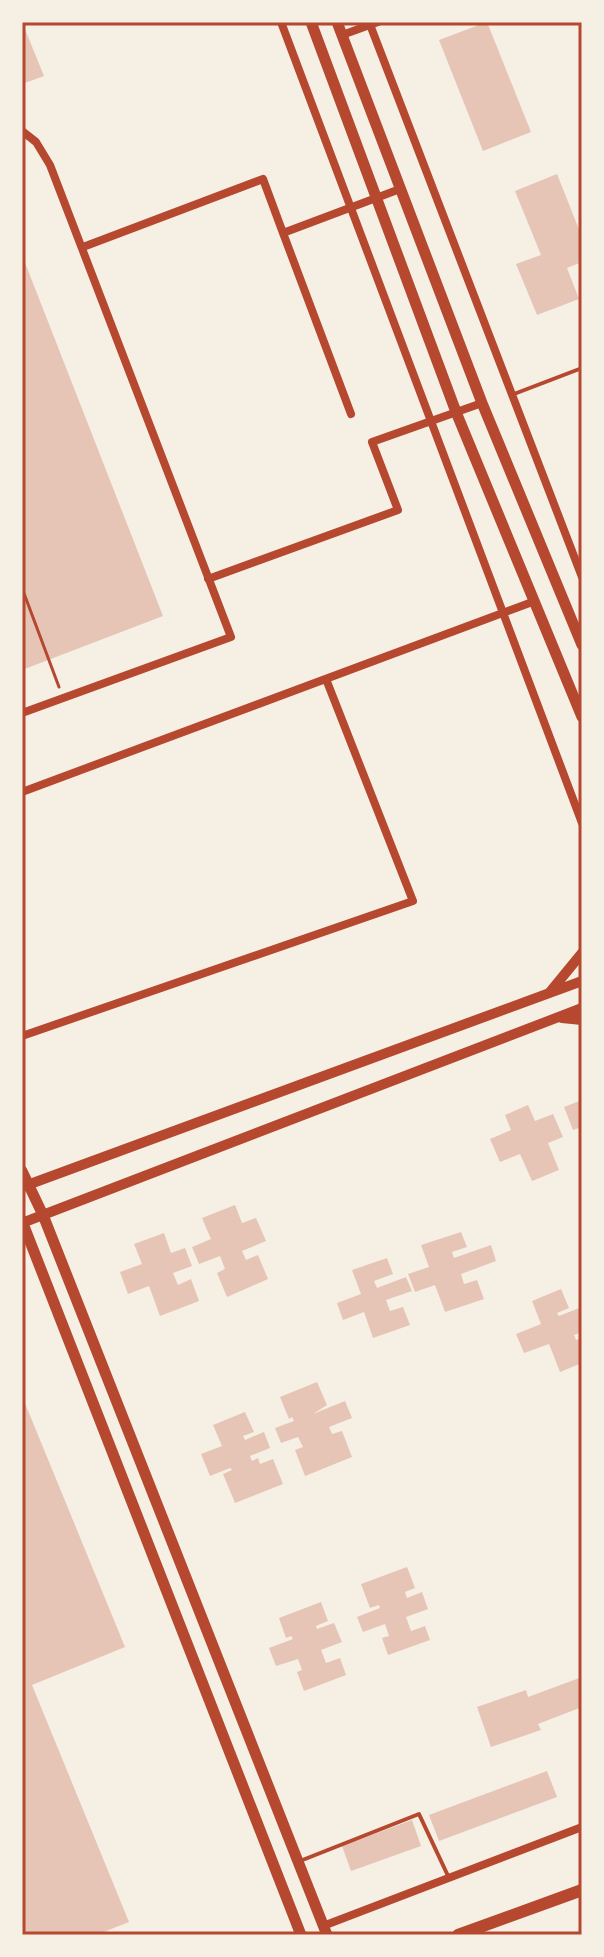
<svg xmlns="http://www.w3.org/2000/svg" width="604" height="1957" viewBox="0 0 604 1957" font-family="Figtree,sans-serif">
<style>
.building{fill:#e6c5b7}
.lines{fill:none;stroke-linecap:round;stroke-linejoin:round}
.path{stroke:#b5482f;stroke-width:3}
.service{stroke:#b5482f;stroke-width:4}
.minor{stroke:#b5482f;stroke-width:8}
.tertiary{stroke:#b5482f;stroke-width:10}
.secondary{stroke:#b5482f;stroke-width:11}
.trunk{stroke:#b5482f;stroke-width:12}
.neatline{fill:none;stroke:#b5482f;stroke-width:3}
</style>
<rect width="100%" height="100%" fill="#f6efe4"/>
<!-- building -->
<path class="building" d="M 22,22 L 44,76 L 22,84 Z
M 487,22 L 531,132 L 483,151 L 439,40 Z
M 557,174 L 582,237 L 582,262 L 567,268 L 579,299 L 537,315 L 516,264 L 541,255 L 515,191 Z
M 22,255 L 163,616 L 22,670 Z
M 582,1100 L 582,1127 L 573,1130 L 564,1107 Z
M 528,1105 L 535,1121 L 553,1114 L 563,1137 L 548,1143 L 559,1170 L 532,1181 L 520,1154 L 500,1162 L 490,1139 L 511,1130 L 505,1115 Z
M 235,1205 L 242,1223 L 256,1218 L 266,1241 L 242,1251 L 246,1260 L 258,1255 L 268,1279 L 227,1297 L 217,1273 L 225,1269 L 220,1256 L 199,1264 L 192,1247 L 211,1239 L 202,1218 Z
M 461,1232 L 467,1247 L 452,1252 L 454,1258 L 491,1245 L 496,1261 L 461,1274 L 464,1284 L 477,1280 L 484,1299 L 445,1312 L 435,1285 L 415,1292 L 408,1274 L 429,1267 L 421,1245 Z
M 164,1233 L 171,1253 L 185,1248 L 192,1266 L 173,1273 L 178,1285 L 191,1279 L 199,1301 L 160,1316 L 149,1286 L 128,1294 L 120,1272 L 142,1264 L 134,1244 Z
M 387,1258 L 393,1274 L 374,1281 L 377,1288 L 406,1277 L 412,1291 L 386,1300 L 390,1311 L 403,1307 L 410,1325 L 373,1338 L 364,1312 L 343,1320 L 337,1303 L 361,1294 L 352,1270 Z
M 561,1289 L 569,1308 L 557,1313 L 559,1316 L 582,1307 L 582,1332 L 574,1335 L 576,1340 L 582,1338 L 582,1363 L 560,1372 L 549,1344 L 524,1353 L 516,1334 L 541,1324 L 532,1301 Z
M 317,1382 L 327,1405 L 313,1414 L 345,1401 L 352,1418 L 329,1427 L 332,1434 L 342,1431 L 352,1457 L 305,1476 L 295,1450 L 303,1447 L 298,1437 L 281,1443 L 275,1428 L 294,1421 L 292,1417 L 289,1419 L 280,1397 Z
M 22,1396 L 125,1647 L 32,1685 L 129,1922 L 96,1935 L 22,1935 Z
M 245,1412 L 254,1432 L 243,1436 L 245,1440 L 264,1432 L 270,1448 L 250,1456 L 252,1461 L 258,1458 L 260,1464 L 273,1459 L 283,1484 L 235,1503 L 223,1474 L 232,1470 L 230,1468 L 210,1476 L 201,1454 L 222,1446 L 213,1425 Z
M 407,1567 L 415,1588 L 405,1592 L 407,1598 L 422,1592 L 428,1609 L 406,1617 L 411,1631 L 425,1626 L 430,1640 L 388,1655 L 382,1638 L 389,1636 L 385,1624 L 363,1632 L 357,1617 L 380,1608 L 379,1605 L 370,1608 L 361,1584 Z
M 321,1602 L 328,1621 L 316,1626 L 317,1629 L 334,1623 L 342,1642 L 321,1650 L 326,1663 L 340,1658 L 346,1675 L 304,1691 L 297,1672 L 302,1670 L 298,1659 L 276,1666 L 269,1648 L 293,1639 L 291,1636 L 286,1638 L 279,1618 Z
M 582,1677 L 582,1707 L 538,1724 L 541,1730 L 491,1747 L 477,1707 L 526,1690 L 528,1697 Z
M 547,1771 L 557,1797 L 439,1841 L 429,1815 Z
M 412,1820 L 421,1846 L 351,1871 L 342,1846 Z"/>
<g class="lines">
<!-- path -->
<path class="path" d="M 22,588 L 59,687"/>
<!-- service -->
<path class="service" d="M 514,394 L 582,368
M 300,1861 L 419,1814 L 449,1878"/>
<!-- minor -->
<path class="minor" d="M 281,22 L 582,823
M 369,22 L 582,577
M 342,35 L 378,22
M 22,131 L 36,142 L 50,165 L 231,637 L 22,713
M 283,233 L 351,414
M 83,247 L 263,179 L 283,233 L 400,189
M 208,579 L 398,510 L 372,442 L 482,403
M 22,792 L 535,601
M 22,1036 L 413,901 L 326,679
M 323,1926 L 582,1827"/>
<!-- tertiary -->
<path class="tertiary" d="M 550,992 L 582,953
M 562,1018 L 582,1020
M 22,1187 L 582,981
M 22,1223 L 582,1008"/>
<!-- secondary -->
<path class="secondary" d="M 311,22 L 456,412 L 582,717
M 337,22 L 482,403 L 582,645
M 22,1171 L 43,1215 L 327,1935
M 22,1221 L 301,1935"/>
<!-- trunk -->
<path class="trunk" d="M 458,1935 L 582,1890"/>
</g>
<!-- border -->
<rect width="604" height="1957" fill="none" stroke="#f6efe4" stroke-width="48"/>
<rect x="24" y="24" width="556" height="1909" class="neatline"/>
</svg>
